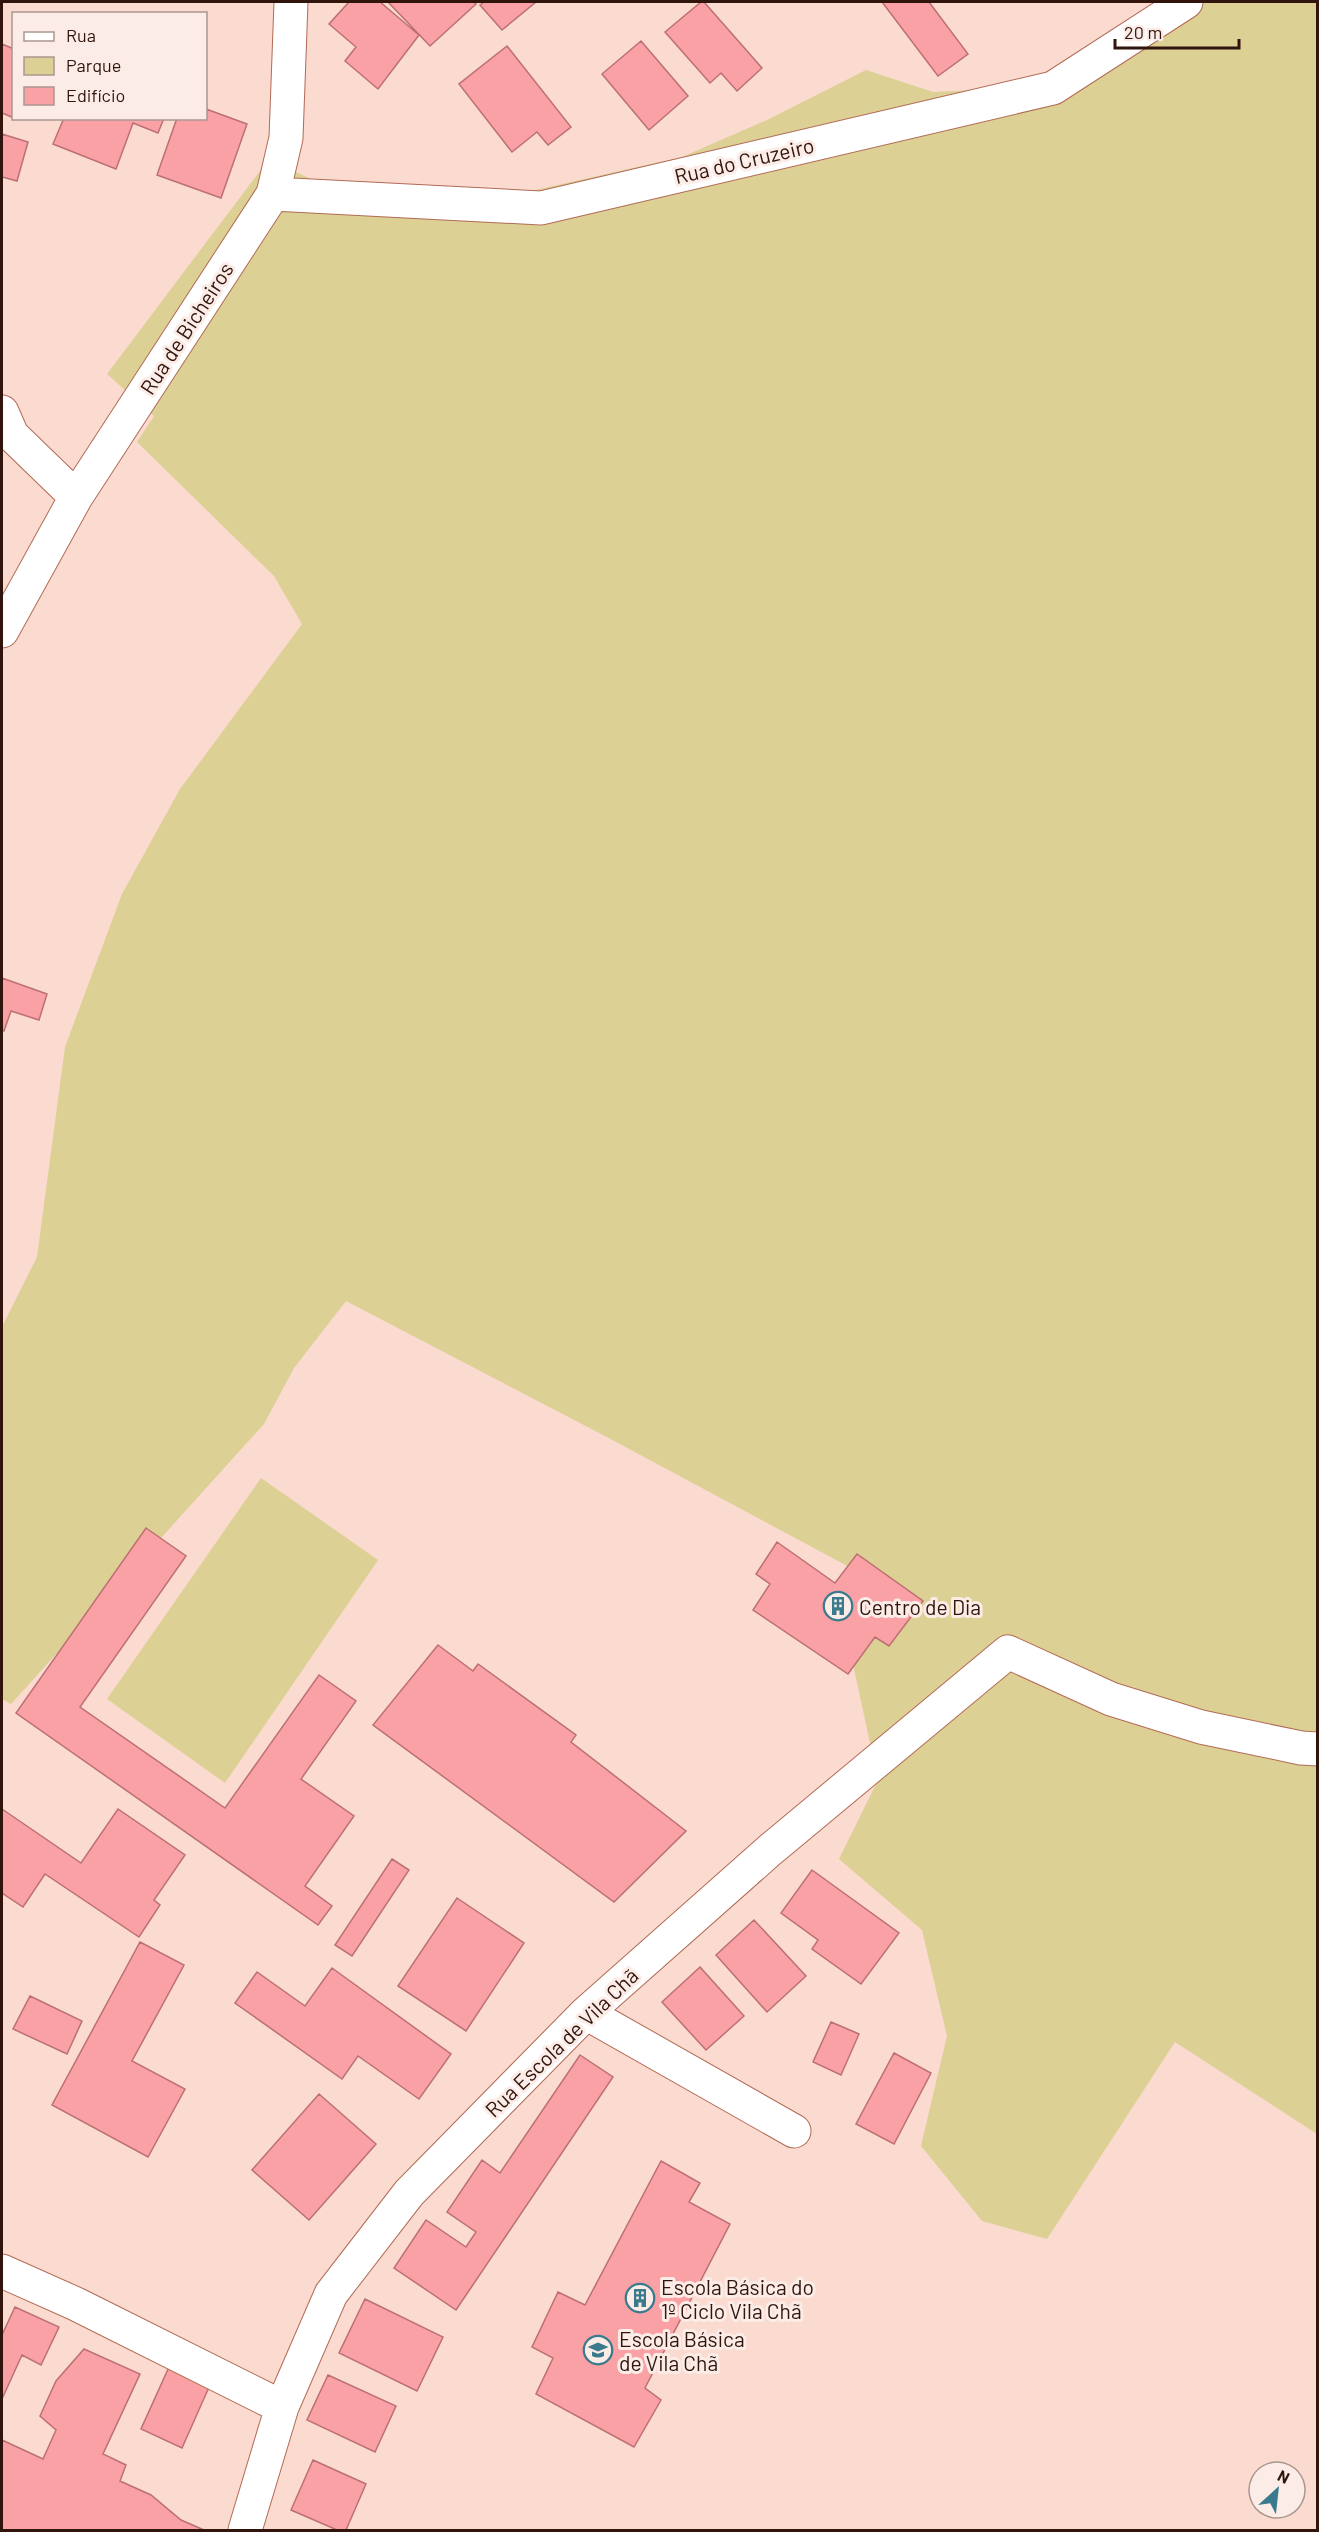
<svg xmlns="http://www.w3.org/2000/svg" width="1319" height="2532" viewBox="0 0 1319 2532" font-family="Barlow,sans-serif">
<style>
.green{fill:#dcd094}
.building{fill:#f9a1a4;stroke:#bc7073;stroke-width:1.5}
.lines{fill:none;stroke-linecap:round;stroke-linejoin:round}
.minor-casing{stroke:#b26b56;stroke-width:35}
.minor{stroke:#fff;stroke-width:33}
.labels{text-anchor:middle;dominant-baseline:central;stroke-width:6;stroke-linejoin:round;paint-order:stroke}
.street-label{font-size:21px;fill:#31150d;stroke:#fcece7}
.poi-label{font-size:21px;fill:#31150d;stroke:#fcece7;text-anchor:start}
</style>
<rect width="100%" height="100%" fill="#fbdad0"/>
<!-- green -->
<path class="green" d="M 1166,2 L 1317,2 L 1317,2134 L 1175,2042 L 1047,2239 L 982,2221 L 921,2146 L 947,2036 L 922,1930 L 839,1859 L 878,1780 L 853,1664 L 894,1591 L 603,1435 L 346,1301 L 294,1368 L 264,1424 L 11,1704 L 2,1699 L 2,1327 L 37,1257 L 65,1047 L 122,894 L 180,789 L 302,624 L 274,576 L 137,442 L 154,416 L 107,374 L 269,159 L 315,181 L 513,195 L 682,157 L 767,120 L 866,70 L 933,92 L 998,89 L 1080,64 Z
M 261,1478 L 378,1560 L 225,1783 L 107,1699 Z"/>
<!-- building -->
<path class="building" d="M 349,2 L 380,2 L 419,35 L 378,89 L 345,61 L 356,47 L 329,24 Z
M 388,2 L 474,2 L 476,4 L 430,46 Z
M 484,2 L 536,2 L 502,30 L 480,5 Z
M 701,2 L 704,2 L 762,68 L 737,91 L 721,73 L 710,83 L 665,32 Z
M 882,2 L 929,2 L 968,54 L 938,76 Z
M 641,41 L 688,96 L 649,130 L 602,74 Z
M 2,44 L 14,49 L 14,118 L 2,113 Z
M 507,46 L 571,127 L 548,145 L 537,132 L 512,152 L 459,84 Z
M 206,109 L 247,124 L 221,198 L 157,175 L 177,118 L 206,118 Z
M 64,118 L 164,118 L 158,133 L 133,123 L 116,169 L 53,144 Z
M 2,134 L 28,142 L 17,181 L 2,177 Z
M 2,978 L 47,994 L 39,1020 L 11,1011 L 4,1031 L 2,1030 Z
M 146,1528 L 186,1556 L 80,1707 L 225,1808 L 319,1675 L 356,1701 L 301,1779 L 354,1816 L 305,1886 L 332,1906 L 318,1925 L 16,1713 Z
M 777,1542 L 835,1583 L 857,1554 L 923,1601 L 889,1646 L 875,1637 L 848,1674 L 753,1610 L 770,1584 L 756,1574 Z
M 438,1645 L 473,1671 L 478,1664 L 576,1735 L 571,1742 L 686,1831 L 614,1902 L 373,1725 Z
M 2,1809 L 81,1863 L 118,1809 L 185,1855 L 154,1900 L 160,1905 L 139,1937 L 45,1874 L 23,1907 L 2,1893 Z
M 392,1859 L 409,1870 L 352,1956 L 335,1945 Z
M 812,1870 L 899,1933 L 861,1984 L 812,1949 L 818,1940 L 781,1913 Z
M 457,1898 L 524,1943 L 466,2031 L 398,1986 Z
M 754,1920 L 806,1976 L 767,2012 L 716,1955 Z
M 140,1942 L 184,1965 L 132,2061 L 185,2089 L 148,2157 L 52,2105 Z
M 700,1967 L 744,2016 L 706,2050 L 662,2002 Z
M 332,1968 L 451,2054 L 419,2099 L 358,2056 L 342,2079 L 235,2003 L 257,1972 L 305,2006 Z
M 30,1996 L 82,2021 L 67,2054 L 13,2029 Z
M 831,2022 L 859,2034 L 841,2075 L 813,2062 Z
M 894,2053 L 931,2073 L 894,2144 L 856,2124 Z
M 580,2055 L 613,2077 L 456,2310 L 394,2268 L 426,2220 L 466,2247 L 476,2232 L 447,2212 L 482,2160 L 500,2173 Z
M 319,2094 L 376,2144 L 309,2220 L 252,2170 Z
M 661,2161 L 700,2183 L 689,2202 L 730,2224 L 645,2388 L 661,2400 L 634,2447 L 536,2394 L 553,2358 L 532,2347 L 558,2292 L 585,2305 Z
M 365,2299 L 443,2337 L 417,2391 L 339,2353 Z
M 15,2307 L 59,2327 L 41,2365 L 22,2355 L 2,2399 L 2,2335 Z
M 84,2349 L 140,2374 L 103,2454 L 126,2465 L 120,2481 L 151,2495 L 181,2520 L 204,2530 L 2,2530 L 2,2440 L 43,2459 L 56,2430 L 40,2416 L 56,2381 Z
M 169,2367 L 210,2385 L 182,2448 L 141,2429 Z
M 328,2375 L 396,2406 L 375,2452 L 307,2420 Z
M 313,2460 L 366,2484 L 346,2530 L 337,2530 L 291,2510 Z"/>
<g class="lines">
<!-- minor casing -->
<g class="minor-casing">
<path id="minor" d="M 273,194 L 541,208 L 1053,88 L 1186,2
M 2,412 L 12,435 L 76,497
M 2,631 L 76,497 L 273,194 L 286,138 L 291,2
M 586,2013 L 794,2131
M 2,2271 L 76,2304 L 282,2407
M 245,2530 L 282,2407 L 331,2294 L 409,2193 L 586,2013 L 770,1850 L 1008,1652 L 1111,1699 L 1201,1727 L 1301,1748 L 1318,1749"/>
</g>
<!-- minor -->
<use href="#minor" class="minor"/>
</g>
<!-- icons -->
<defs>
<g id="building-ring" transform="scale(1.5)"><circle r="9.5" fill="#fcece7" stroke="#397b8c" stroke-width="1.5"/><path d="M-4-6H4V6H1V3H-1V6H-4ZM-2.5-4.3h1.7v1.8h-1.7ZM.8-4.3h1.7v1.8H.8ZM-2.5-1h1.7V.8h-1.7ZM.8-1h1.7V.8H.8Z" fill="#397b8c"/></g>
<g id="school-ring" transform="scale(1.5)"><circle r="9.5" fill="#fcece7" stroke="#397b8c" stroke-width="1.5"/><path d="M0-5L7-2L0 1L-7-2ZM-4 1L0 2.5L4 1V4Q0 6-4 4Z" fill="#397b8c"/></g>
</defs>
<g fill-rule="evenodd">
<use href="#building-ring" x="838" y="1606"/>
<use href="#building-ring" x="640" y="2298"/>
<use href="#school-ring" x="598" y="2350"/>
</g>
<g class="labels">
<!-- street labels -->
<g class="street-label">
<text transform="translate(744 160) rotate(-13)">Rua do Cruzeiro</text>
<text transform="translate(186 328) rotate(-57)">Rua de Bicheiros</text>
<text transform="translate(561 2042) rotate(-44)">Rua Escola de Vila Chã</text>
</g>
<!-- poi labels -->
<g class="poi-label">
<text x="859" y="1606">Centro de Dia</text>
<text x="661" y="2286">Escola Básica do<tspan x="661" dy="24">1º Ciclo Vila Chã</tspan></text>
<text x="619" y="2338">Escola Básica<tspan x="619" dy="24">de Vila Chã</tspan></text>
</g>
</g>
<!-- border -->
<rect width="1319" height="2532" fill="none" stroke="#31150d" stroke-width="6"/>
<!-- legend -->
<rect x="12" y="12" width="195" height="108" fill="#fcece7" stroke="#ab9690" stroke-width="1.5"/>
<rect x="24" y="32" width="30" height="9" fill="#ffffff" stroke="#ab9690" stroke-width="1.5"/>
<text x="66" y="42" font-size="18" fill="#31150d">Rua</text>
<rect x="24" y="57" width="30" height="18" fill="#dcd094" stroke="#ab9690" stroke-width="1.5"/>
<text x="66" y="72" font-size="18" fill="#31150d">Parque</text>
<rect x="24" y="87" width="30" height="18" fill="#f9a1a4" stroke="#ab9690" stroke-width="1.5"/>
<text x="66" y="102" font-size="18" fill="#31150d">Edifício</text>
<!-- north arrow -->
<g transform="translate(1277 2490) rotate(27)"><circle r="28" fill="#fcece7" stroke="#ab9690" stroke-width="1.5"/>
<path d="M0-4.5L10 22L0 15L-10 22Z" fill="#397b8c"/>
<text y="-9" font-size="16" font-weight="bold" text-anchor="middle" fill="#31150d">N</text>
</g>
<!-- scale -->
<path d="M1115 39v9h124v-9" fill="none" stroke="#31150d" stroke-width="3"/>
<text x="1124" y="39" font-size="18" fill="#31150d" stroke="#fcece7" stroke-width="4.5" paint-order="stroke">20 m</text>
</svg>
